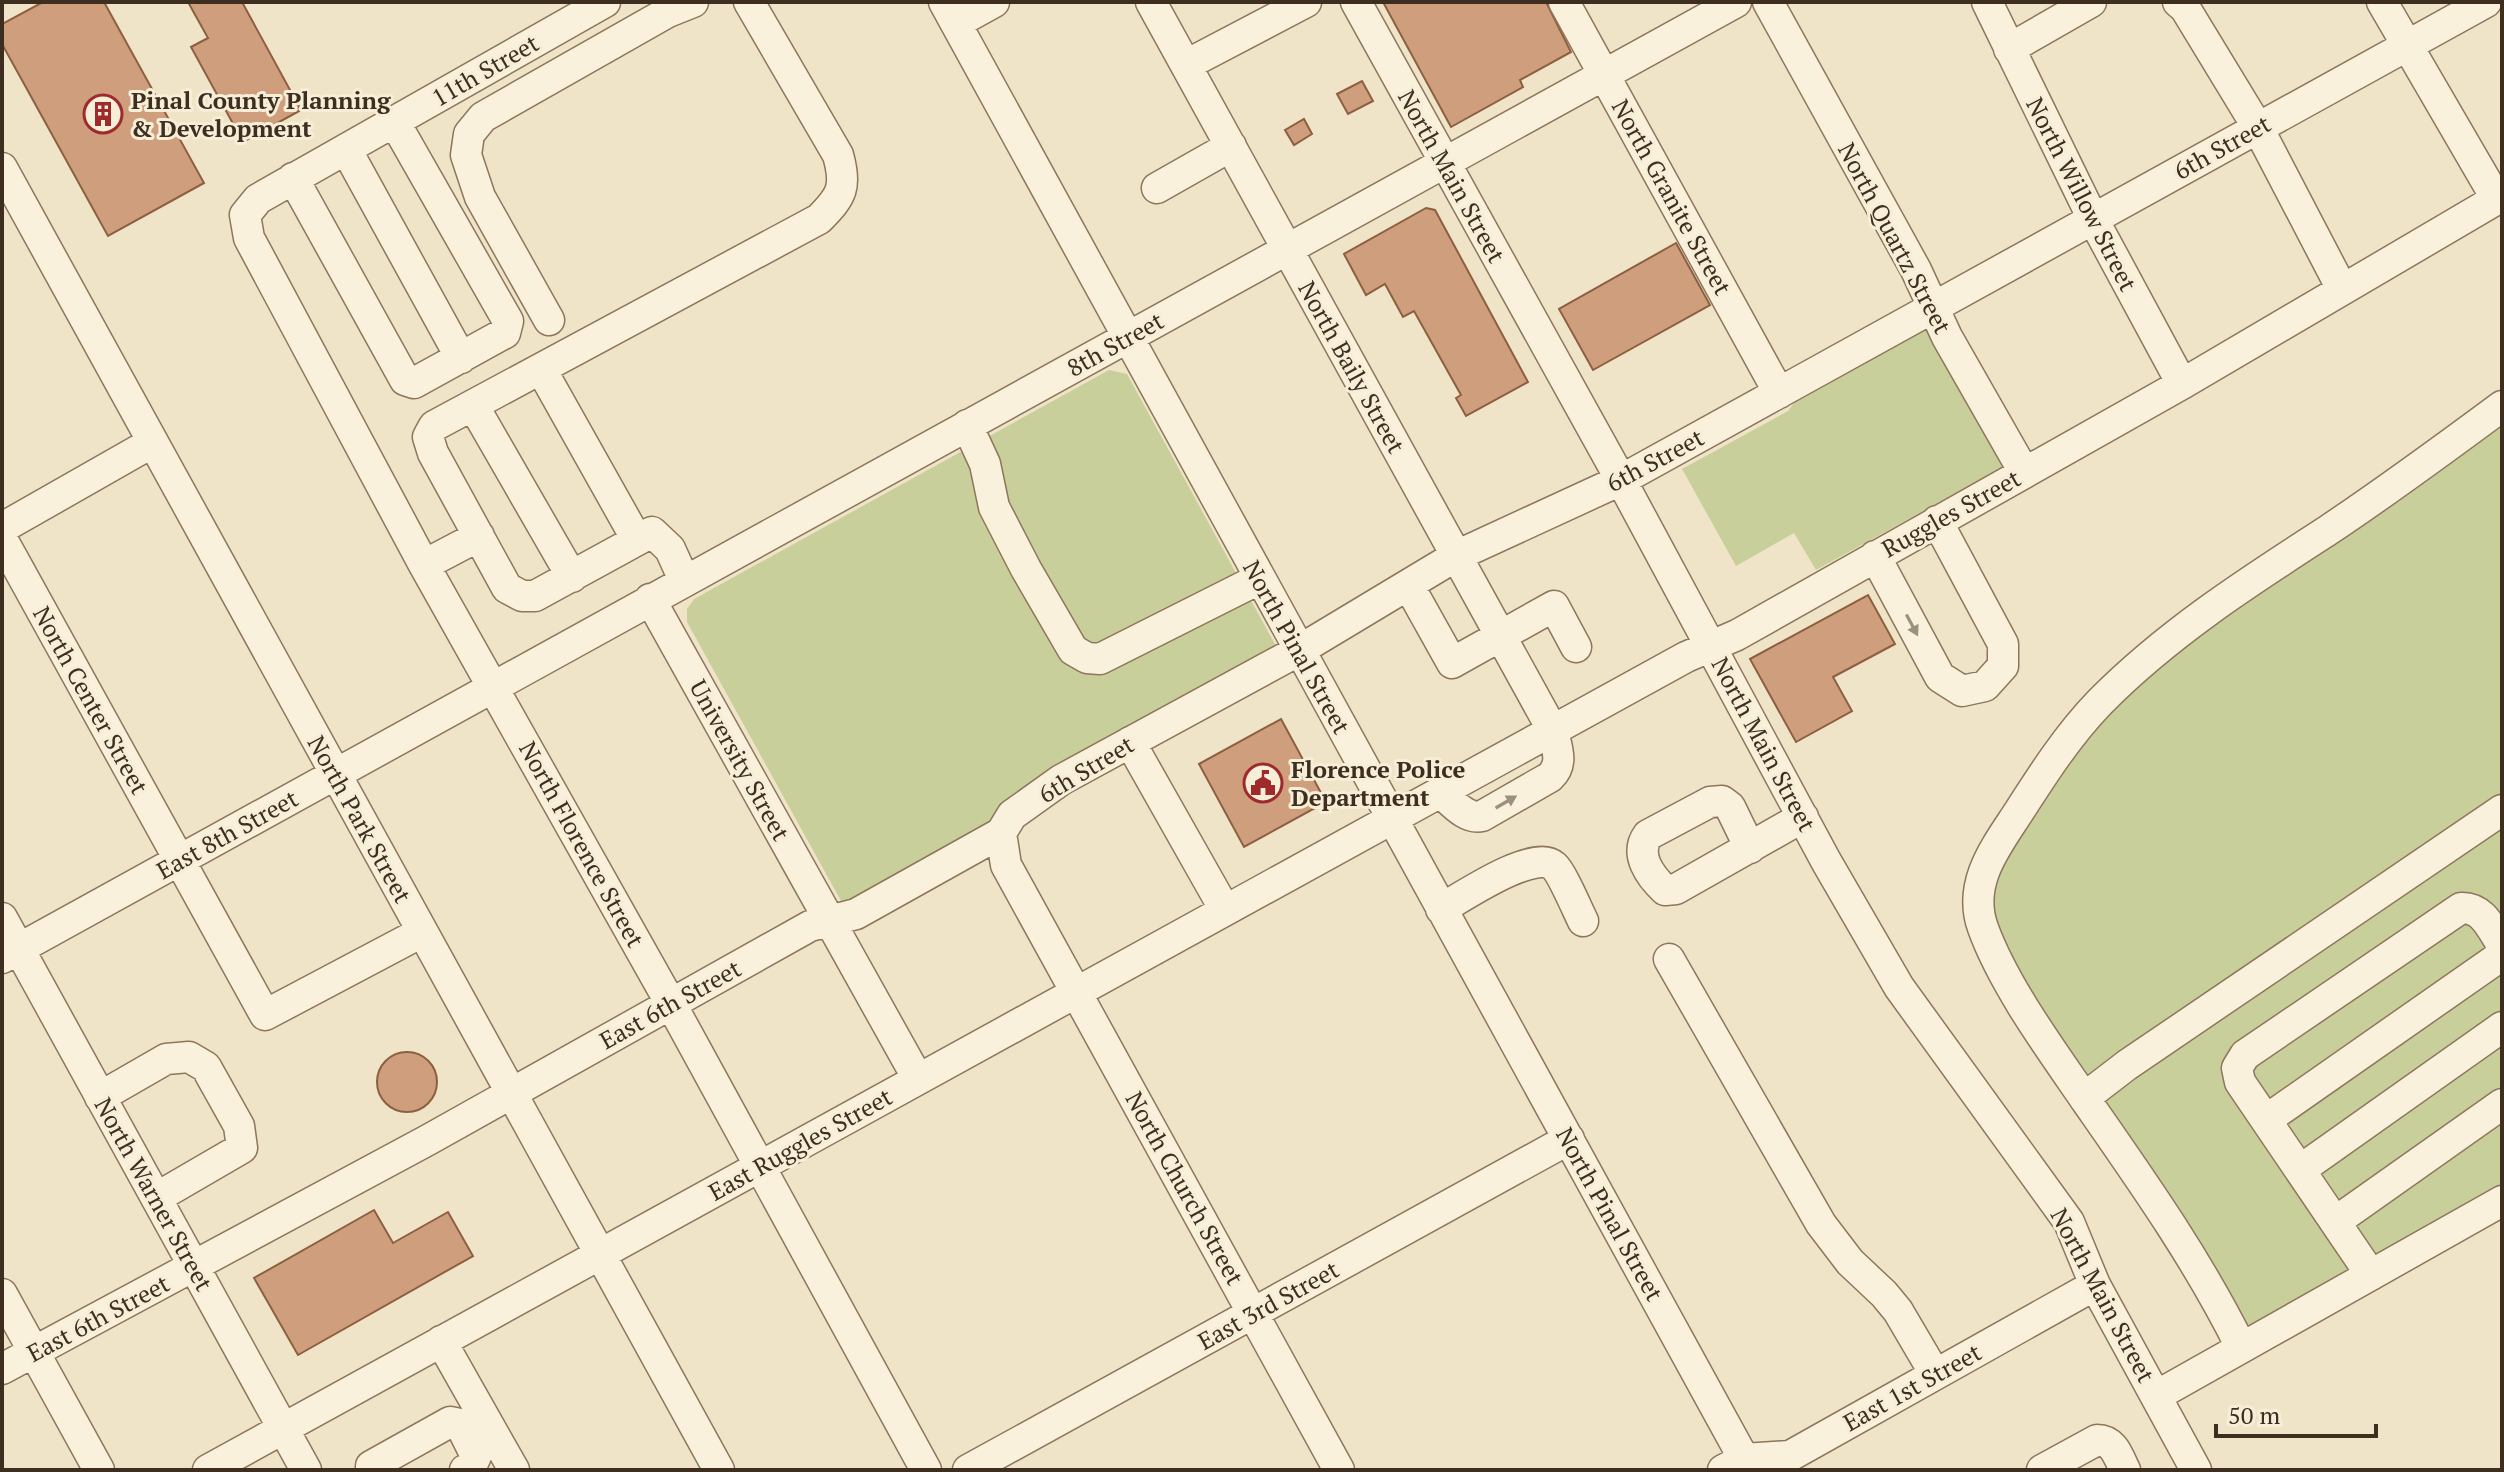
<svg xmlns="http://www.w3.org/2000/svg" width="2504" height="1472" viewBox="0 0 2504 1472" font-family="'PT Serif',serif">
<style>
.green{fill:#c9cf9b}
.building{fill:#cf9f7d;stroke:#8d5f41;stroke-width:2}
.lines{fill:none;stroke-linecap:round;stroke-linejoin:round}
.minor-casing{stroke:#8d765c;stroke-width:33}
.minor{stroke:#faf1dc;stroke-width:30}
.oneway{fill:#9c907e}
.labels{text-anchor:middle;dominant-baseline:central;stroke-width:6;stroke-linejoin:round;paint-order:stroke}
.street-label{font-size:24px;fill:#3d2e20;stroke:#f7eed8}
.poi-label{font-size:24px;font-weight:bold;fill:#3d2e20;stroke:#f7eed8;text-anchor:start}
</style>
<rect width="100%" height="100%" fill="#f0e4c8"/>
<!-- green -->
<path class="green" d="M 1928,328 L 2005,466 L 1816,570 L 1794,533 L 1736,566 L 1682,469 L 1788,411 L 1796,400 Z
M 1109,370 L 1127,374 L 1276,646 L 996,825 L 846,910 L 687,622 L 687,609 L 694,599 Z
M 2502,393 L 2502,1189 L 2230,1337 L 1969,935 L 1965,898 L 1993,822 L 2073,712 L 2160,628 Z"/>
<!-- building -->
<path class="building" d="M 43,2 L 104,2 L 204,183 L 108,236 L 2,44 L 2,24 Z
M 188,2 L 242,2 L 301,110 L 243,142 L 191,47 L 208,38 Z
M 1383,2 L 1546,2 L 1571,52 L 1520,80 L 1523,87 L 1451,127 Z
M 1362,81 L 1373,101 L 1348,114 L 1337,94 Z
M 1304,119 L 1312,134 L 1294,145 L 1285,130 Z
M 1426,208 L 1435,210 L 1528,382 L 1466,416 L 1456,398 L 1461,395 L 1414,311 L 1403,317 L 1385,284 L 1366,295 L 1344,254 Z
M 1676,243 L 1710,305 L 1593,370 L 1559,309 Z
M 1868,595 L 1895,644 L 1833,677 L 1852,711 L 1796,742 L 1750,659 Z
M 1281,719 L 1326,802 L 1244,847 L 1199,764 Z
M377 1082a30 30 0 1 1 60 0a30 30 0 1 1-60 0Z
M 374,1210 L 393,1243 L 448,1212 L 473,1256 L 298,1355 L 254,1278 Z"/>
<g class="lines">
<!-- minor casing -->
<g class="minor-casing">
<path id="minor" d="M 605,2 L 258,199 L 245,215 L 249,238 L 424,565 L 671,1004 L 926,1470
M 944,2 L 1750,1470
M 1151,2 L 1553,731 C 1557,749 1564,764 1550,777 L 1482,816 C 1466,820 1452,802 1440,792
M 1356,2 L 1621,480 L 1826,861 L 1899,987 L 2069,1222 L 2095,1285 L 2196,1470
M 1564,2 L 1779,393
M 1768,2 L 1916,270 L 1947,337 L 2024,472
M 1987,2 L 2093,219 L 2182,384
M 2178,2 L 2185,8 L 2258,128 L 2342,289
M 2382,2 L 2496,198
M 956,23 L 994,2
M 2009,49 L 2091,2
M 1186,65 L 1306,2
M 346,149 L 461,358
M 2,168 L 719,1470
M 293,178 L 405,380 L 414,383 L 505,333 L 508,321 L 394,121
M 1157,188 L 1231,146
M 549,320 L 480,197 L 466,155 L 469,134 L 483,117 L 668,12 L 693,2
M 541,369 L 637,540
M 473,405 L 572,577
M 967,425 L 985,464 L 994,507 L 1026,569 L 1073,650 L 1087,658 L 1100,659 L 1259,579
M 2,528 L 153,442
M 2,539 L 265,1015 L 422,932
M 1875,556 L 1940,677 L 1962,691 L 1985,686 L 2003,666 L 2003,644 L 1937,521
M 424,565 L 479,536
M 684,580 L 670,549 L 652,532 L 535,596 L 522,596 L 507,588 L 433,453 L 428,437 L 434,426 L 819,219 C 842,196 847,187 838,155 L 749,2
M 1409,586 L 1452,663 L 1554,606 L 1576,647
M 650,599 L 918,1079
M 1130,742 L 1225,910
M 1001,833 L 1006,865 L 1339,1470
M 1750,848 L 1730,807 L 1722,801 L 1710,802 L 1648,835 C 1634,854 1650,876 1665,890 L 1676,889 L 1803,817
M 1441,909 C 1461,898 1534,848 1554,866 C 1562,873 1577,909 1583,921
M 2,918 L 306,1470
M 2,958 L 1736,2
M 1669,959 L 1821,1224 L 1850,1262 L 1884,1294 L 1898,1311 L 1935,1374
M 100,1097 L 166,1059 L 189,1057 L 206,1067 L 239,1126 L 242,1148 L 156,1198
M 2084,1098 L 2127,1065 L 2502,810
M 2266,1120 L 2502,955
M 2300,1170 L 2502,1027
M 2335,1222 L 2502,1104
M 2371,1275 L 2240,1082 L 2237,1068 L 2245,1055 L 2461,908 C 2483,907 2491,928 2502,945
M 2,1294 L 99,1470
M 441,1341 L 514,1470
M 2241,1347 C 2198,1260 2142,1181 2087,1102 C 2052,1051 2004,986 1983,928 C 1967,884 1995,848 2018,813 C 2043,774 2068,735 2100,702 C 2167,634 2248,582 2327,531 C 2387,491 2444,449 2502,406
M 2,1369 L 428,1140 L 810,926 L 856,914 L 1001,833 L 1012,815 L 1061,780 L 1298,651 L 1456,556 L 1621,480 L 2486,2
M 2156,1396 L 2502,1201
M 208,1470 L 1686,657 L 1737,635 L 2182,384 L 2502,196
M 371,1470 L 371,1466 L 450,1422 L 460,1424 L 476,1456 L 471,1467 L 465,1470
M 968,1470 L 1569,1139
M 1723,1470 L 1744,1459 L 1790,1456 L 2095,1285
M 2042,1470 L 2097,1440 C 2114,1440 2118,1456 2125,1470"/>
</g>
<!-- minor -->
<use href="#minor" class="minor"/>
</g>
<!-- one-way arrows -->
<defs><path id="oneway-solid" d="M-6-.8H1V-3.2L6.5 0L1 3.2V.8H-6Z" transform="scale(2)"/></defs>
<g class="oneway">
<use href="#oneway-solid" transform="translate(1912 625) rotate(62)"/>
<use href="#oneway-solid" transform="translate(1506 802) rotate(-30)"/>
</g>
<!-- icons -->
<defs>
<g id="building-ring" transform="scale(2)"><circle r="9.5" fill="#f7eed8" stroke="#9e2a2b" stroke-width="1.5"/><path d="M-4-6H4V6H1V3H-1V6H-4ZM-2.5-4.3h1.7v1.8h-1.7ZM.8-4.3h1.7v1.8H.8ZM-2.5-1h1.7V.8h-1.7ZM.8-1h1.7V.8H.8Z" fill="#9e2a2b"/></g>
<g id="civic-ring" transform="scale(2)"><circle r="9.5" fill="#f7eed8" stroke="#9e2a2b" stroke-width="1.5"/><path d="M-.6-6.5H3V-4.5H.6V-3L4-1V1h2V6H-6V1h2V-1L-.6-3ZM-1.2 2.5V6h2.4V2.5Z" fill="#9e2a2b"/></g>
</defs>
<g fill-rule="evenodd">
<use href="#building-ring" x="103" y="114"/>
<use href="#civic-ring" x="1263" y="783"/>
</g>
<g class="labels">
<!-- street labels -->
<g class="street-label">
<text transform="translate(485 70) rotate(-30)">11th Street</text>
<text transform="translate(2222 147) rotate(-29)">6th Street</text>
<text transform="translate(1452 176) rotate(61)">North Main Street</text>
<text transform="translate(2082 194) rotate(63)">North Willow Street</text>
<text transform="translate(1672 197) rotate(61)">North Granite Street</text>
<text transform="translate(1895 238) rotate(62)">North Quartz Street</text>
<text transform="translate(1115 344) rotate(-29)">8th Street</text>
<text transform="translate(1352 367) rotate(61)">North Baily Street</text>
<text transform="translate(1655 460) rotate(-28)">6th Street</text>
<text transform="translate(1951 513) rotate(-29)">Ruggles Street</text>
<text transform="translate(1297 647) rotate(61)">North Pinal Street</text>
<text transform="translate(91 700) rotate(61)">North Center Street</text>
<text transform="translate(1764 744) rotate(62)">North Main Street</text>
<text transform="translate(740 760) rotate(61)">University Street</text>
<text transform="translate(1086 769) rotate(-31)">6th Street</text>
<text transform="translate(360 819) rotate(61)">North Park Street</text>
<text transform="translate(227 834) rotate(-29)">East 8th Street</text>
<text transform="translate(582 844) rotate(61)">North Florence Street</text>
<text transform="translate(670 1004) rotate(-29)">East 6th Street</text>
<text transform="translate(800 1144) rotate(-29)">East Ruggles Street</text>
<text transform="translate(1185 1188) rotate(61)">North Church Street</text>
<text transform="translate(154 1194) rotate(61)">North Warner Street</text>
<text transform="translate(1610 1214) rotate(61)">North Pinal Street</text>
<text transform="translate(2103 1295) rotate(62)">North Main Street</text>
<text transform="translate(1268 1305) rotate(-29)">East 3rd Street</text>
<text transform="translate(98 1318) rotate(-28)">East 6th Street</text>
<text transform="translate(1912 1387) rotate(-29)">East 1st Street</text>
</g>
<!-- poi labels -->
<g class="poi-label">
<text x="131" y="100">Pinal County Planning<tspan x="131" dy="28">&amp; Development</tspan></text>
<text x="1291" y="769">Florence Police<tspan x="1291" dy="28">Department</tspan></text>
</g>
</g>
<!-- border -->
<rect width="2504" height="1472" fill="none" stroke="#3d2e20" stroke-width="8"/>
<!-- scale -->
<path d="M2216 1424v12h160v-12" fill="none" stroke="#3d2e20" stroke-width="4"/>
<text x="2228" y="1424" font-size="24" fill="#3d2e20" stroke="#f7eed8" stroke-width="6" paint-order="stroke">50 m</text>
</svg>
